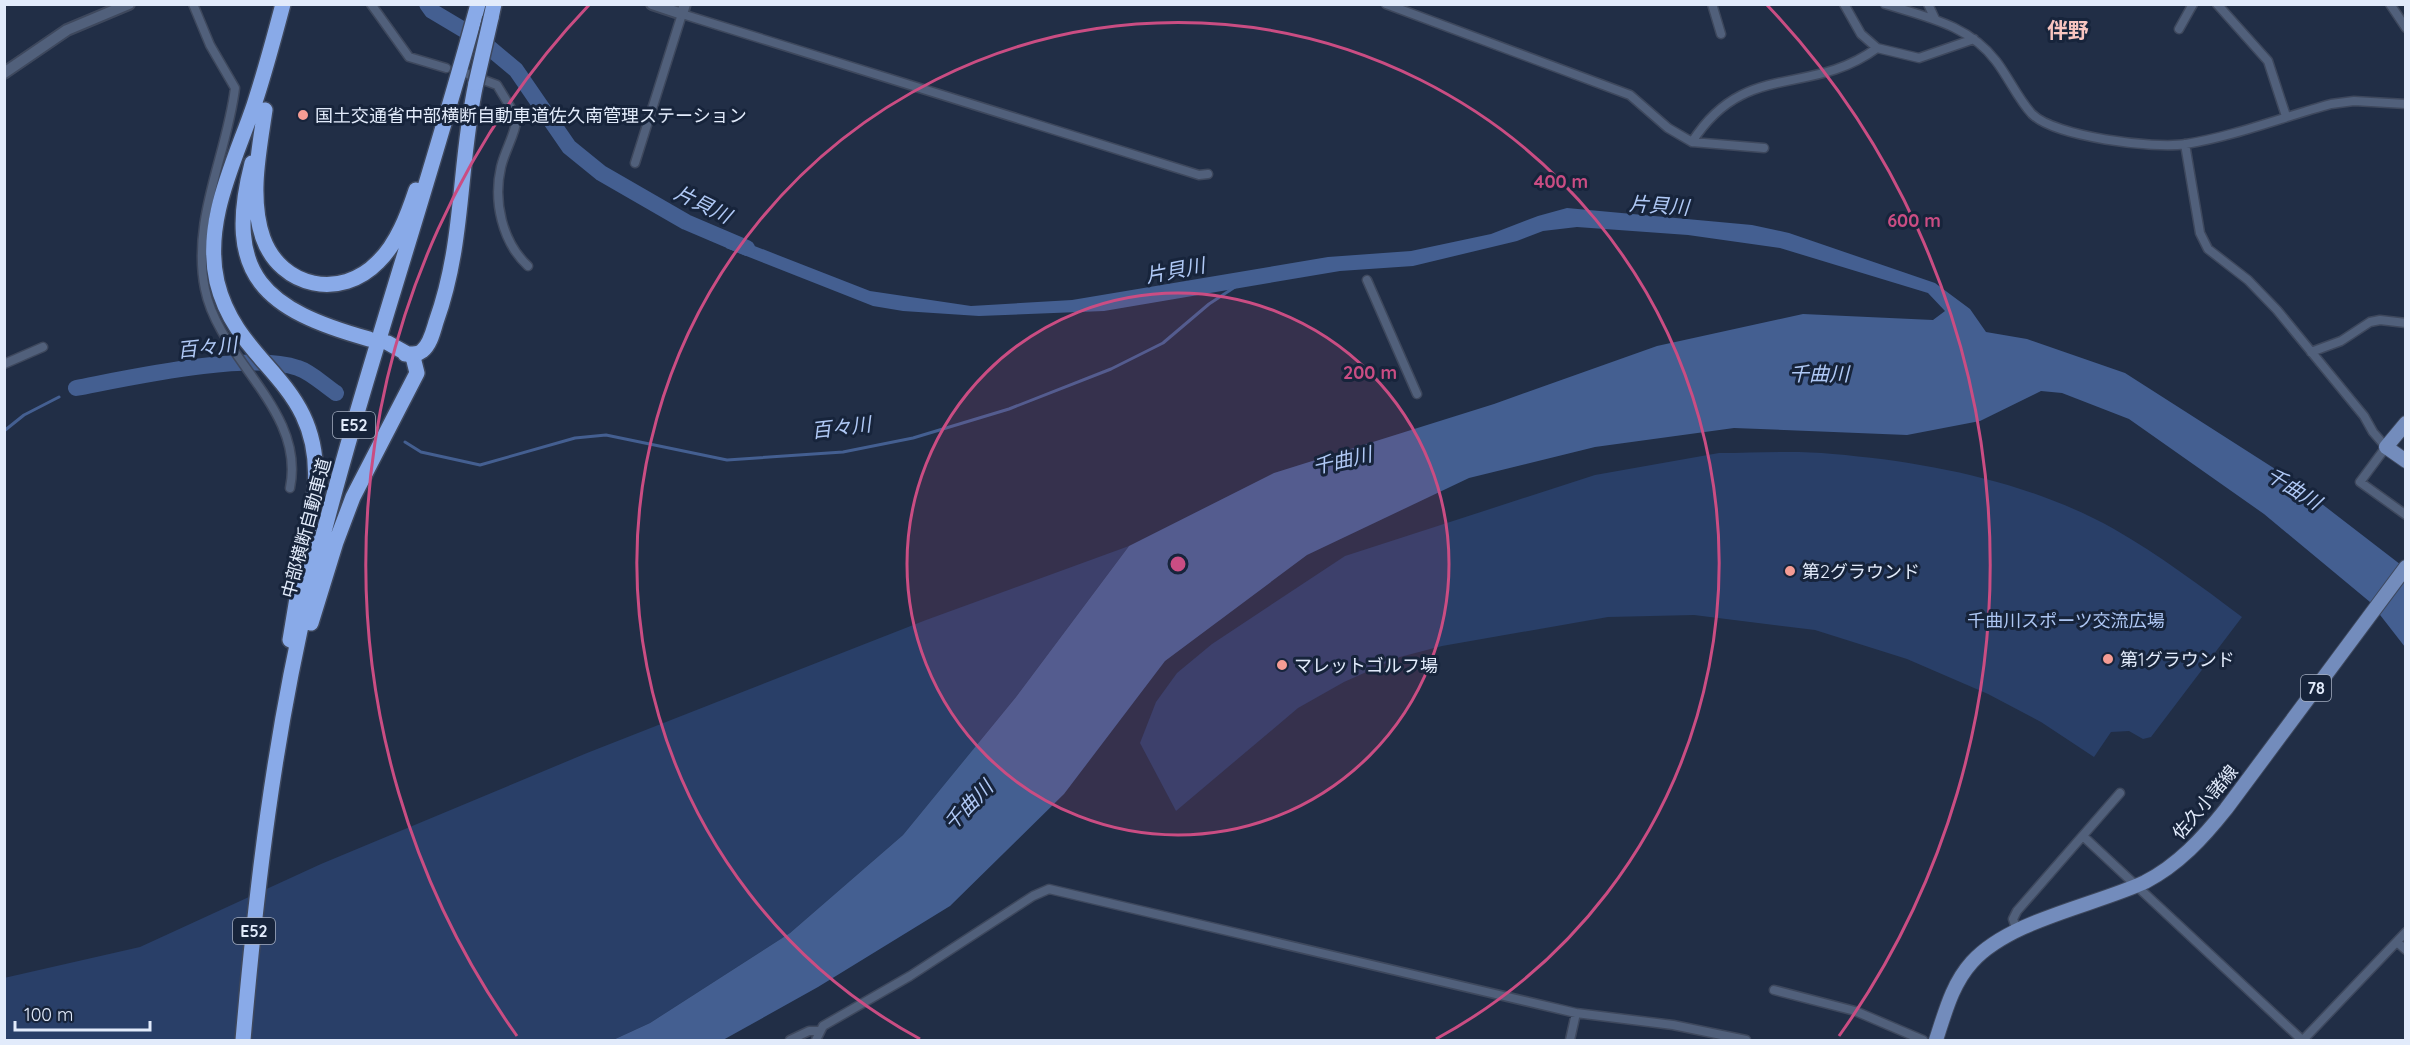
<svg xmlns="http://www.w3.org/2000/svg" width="2410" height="1045" viewBox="0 0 2410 1045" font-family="Quicksand,'Noto Sans JP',sans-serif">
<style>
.green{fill:#293f68}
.water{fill:#445f91}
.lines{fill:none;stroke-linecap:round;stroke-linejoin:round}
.stream{stroke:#445f91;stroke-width:3}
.river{stroke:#445f91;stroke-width:16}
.minor-casing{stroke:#3e485d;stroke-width:11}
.tertiary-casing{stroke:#3e485d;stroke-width:14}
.primary-casing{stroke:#3e485d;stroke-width:16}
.motorway-casing{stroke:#3e485d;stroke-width:18}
.minor{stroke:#51607b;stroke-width:8}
.tertiary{stroke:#51607b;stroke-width:10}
.primary{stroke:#738cbc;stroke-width:14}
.motorway{stroke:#89aae8;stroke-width:15}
.motorway-bridge-casing{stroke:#3e485d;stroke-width:18;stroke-linecap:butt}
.motorway-bridge{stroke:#89aae8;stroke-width:15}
.ring{fill:none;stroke:#ca4d83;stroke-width:3}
.poi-dot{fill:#f59c94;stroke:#17243b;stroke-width:2}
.labels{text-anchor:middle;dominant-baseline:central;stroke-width:6;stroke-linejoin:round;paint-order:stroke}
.shield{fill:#17243b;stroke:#a5afc1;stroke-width:1.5}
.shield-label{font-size:16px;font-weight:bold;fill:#e2ebfb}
.poi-label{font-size:18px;fill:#e2ebfb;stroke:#17243b;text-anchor:start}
.street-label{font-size:18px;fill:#e2ebfb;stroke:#17243b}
.park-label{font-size:18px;fill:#adc6f3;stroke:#17243b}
.water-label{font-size:20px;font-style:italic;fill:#b0c9f6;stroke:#17243b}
.quarter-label{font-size:21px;font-weight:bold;fill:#f9c5c0;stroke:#17243b}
.centre{fill:#ca4d83;stroke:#17243b;stroke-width:3}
.ring-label{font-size:18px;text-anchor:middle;font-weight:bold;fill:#ca4d83;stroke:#17243b;stroke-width:6;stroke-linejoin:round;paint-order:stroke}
</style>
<rect width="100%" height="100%" fill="#212e46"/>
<!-- green -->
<path class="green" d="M 1719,453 C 1757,453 1796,450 1833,454 C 1928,462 2030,482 2114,529 C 2159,555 2201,586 2242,617 L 2151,737 L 2143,739 L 2129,731 L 2111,732 L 2094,757 L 2041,722 L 1988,694 L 1907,659 L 1815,630 L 1694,615 L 1608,617 L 1442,646 L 1400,657 L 1344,682 L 1298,708 L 1176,811 L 1140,743 L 1156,702 L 1177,673 L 1212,644 L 1345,556 L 1595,475 Z
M 1129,546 L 1016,697 L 903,835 L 790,933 L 650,1023 L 613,1040 L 5,1040 L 4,978 L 140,947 L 321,864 L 587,753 L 926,620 Z"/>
<!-- water -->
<path class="water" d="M 1567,208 L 1752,225 L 1789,233 L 1935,283 L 1970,309 L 1986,332 L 2027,339 L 2125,373 L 2283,474 L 2405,568 L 2405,647 L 2370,602 L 2264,514 L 2129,419 L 2062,393 L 2041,391 L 1980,421 L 1907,435 L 1734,428 L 1595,447 L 1469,478 L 1307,555 L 1165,661 L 1064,794 L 950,906 L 818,987 L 723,1040 L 613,1040 L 650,1023 L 790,933 L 903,835 L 1016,697 L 1129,546 L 1274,473 L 1494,404 L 1657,346 L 1803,314 L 1933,320 L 1945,311 L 1928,293 L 1780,248 L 1688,235 L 1577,227 L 1543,231 L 1517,241 L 1413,266 L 1340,271 L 1104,311 L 979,316 L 903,311 L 873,306 L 726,248 L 729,236 L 870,291 L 971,306 L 1072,300 L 1328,257 L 1411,251 L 1491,234 L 1538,216 Z"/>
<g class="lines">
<!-- stream -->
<path class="stream" d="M 4,431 L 24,415 L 59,397
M 405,442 L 421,452 L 480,465 L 575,438 L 606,435 L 727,460 L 843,452 L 913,438 L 1009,409 L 1111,369 L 1163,343 L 1209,304 L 1238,285"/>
<!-- river -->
<path class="river" d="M 427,4 L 432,11 L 479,39 L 516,70 L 569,147 L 601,173 L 686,222 L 747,248
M 76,388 C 129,378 249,351 298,368 C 311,372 324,385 336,393"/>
<!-- minor casing -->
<g class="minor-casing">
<path id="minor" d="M 193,4 L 210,45 L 235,88 C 227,155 191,220 205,289 C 219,360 306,410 290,488
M 371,4 L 409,57 L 446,68
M 1386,4 L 1630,95 L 1668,128 L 1692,142 L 1764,148
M 1712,4 L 1721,34
M 1844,4 L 1861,34 L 1877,48 L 1919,58 L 1974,39
M 1885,4 C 1926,17 1969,25 1996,61 C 2009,78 2018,99 2032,114 C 2055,137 2154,149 2186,144 C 2235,136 2283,117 2331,104 L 2354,101 L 2406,104
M 1928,4 L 1935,19
M 2217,4 L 2268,61 L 2286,116
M 2390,4 L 2406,28
M 2179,29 L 2193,4
M 465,73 L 497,85 L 517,118 C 515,135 505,150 501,167 C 493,201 502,242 528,266
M 1692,142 C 1745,59 1809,98 1877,48
M 2185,144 L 2200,233 L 2208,249 L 2248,280 L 2277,310 L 2364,416 L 2373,432 L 2386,447 L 2360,482 L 2406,515
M 635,163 L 682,14 L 1199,175 L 1208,174
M 1367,280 L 1417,394
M 2311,352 L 2341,341 L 2370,322 L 2380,320 L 2406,323
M 4,364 L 43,347
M 2084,837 L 2302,1040
M 2017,931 L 2013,919 L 2017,911 L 2120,793
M 2397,942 L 2406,950
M 1774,990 L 1855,1011 L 1923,1040
M 790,1040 L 809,1031 L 819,1031
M 816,1040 L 823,1026 L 910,976 L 1033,896 L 1049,889 L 1576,1013 L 1673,1025 L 1746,1040
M 1570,1040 L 1576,1013
M 2303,1040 L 2406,932"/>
</g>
<!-- tertiary casing -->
<g class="tertiary-casing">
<path id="tertiary" d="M 652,4 L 682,14 L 685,4
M 4,73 L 67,30 L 129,4"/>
</g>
<!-- primary casing -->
<g class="primary-casing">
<path id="primary" d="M 2406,423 L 2386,447 L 2406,461
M 1936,1040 C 1945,1013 1952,984 1972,962 C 2010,920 2093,906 2145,882 C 2178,865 2203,838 2226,809 L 2406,567"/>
</g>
<!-- motorway casing -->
<g class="motorway-casing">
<path id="motorway" d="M 283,4 C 274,38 265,72 254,105 C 235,161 203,221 217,282 C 238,369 324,380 315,490 L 290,640
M 491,18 L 494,4
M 265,110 C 259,151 249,198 263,238 C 281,288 341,300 378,262 C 397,244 408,214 416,190
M 252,163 C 223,276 265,310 369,339
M 405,354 C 411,354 417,355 422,351 C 430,345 433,332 436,322 C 465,241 458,166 476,83
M 311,623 L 336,542 L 353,497 L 417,373 L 413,357 L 388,343
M 243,1040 C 256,890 274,738 309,591 C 357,393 425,201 478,4"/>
</g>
<!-- minor -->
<use href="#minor" class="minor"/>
<!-- tertiary -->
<use href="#tertiary" class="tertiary"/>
<!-- primary -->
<use href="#primary" class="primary"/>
<!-- motorway -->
<use href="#motorway" class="motorway"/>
<!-- motorway-bridge casing -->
<g class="motorway-bridge-casing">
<path id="motorway-bridge" d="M 476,83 L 491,18"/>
</g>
<!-- motorway-bridge -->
<use href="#motorway-bridge" class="motorway-bridge"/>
</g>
<!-- distance rings -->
<circle cx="1178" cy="564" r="271" fill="#ca4d83" fill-opacity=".12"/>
<g class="ring">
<circle cx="1178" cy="564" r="271"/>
<path d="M920 1039A541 541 0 1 1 1436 1039"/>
<path d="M517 1036A812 812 0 0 1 589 5M1767 5A812 812 0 0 1 1839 1036"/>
</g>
<!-- markers -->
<g class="poi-dot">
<circle cx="303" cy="115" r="6"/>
<circle cx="1790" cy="571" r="6"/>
<circle cx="2108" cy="659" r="6"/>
<circle cx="1282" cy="665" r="6"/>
</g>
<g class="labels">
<!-- shield labels -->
<g class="shield">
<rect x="333" y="412" width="42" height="26" rx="4.5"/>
<rect x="2301" y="675" width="30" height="26" rx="4.5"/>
<rect x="233" y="918" width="42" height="26" rx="4.5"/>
</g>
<g class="shield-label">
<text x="354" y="425">E52</text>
<text x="2316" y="688">78</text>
<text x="254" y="931">E52</text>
</g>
<!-- poi labels -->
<g class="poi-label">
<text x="315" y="115">国土交通省中部横断自動車道佐久南管理ステーション</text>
<text x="1802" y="571">第2グラウンド</text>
<text x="2120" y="659">第1グラウンド</text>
<text x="1294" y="665">マレットゴルフ場</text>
</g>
<!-- street labels -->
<g class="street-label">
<text transform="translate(306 528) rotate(-75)">中部横断自動車道</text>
<text transform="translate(2205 802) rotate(-50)">佐久小諸線</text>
</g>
<!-- park labels -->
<g class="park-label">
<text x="2066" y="620">千曲川スポーツ交流広場</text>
</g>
<!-- water labels -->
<g class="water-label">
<text transform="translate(703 204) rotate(26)">片貝川</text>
<text transform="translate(1659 205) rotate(4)">片貝川</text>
<text transform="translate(1175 270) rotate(-11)">片貝川</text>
<text transform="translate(207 347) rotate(-6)">百々川</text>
<text x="1819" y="373">千曲川</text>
<text transform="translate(841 427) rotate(-7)">百々川</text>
<text transform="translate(1342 460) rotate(-13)">千曲川</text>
<text transform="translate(2294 488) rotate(32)">千曲川</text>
<text transform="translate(968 805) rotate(-46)">千曲川</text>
</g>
<!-- quarter labels -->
<g class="quarter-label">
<text x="2068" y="30">伴野</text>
</g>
</g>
<circle cx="1178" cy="564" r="9" class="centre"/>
<g class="ring-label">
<text x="1561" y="188">400 m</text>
<text x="1914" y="227">600 m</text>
<text x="1370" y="379">200 m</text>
</g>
<!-- border -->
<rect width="2410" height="1045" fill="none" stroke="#e2ebfb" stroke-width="12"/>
<!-- scale -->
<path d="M15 1021v9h135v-9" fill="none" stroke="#e2ebfb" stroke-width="3"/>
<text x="24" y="1021" font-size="18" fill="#e2ebfb" stroke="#17243b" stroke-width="4.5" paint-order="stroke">100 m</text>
</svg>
